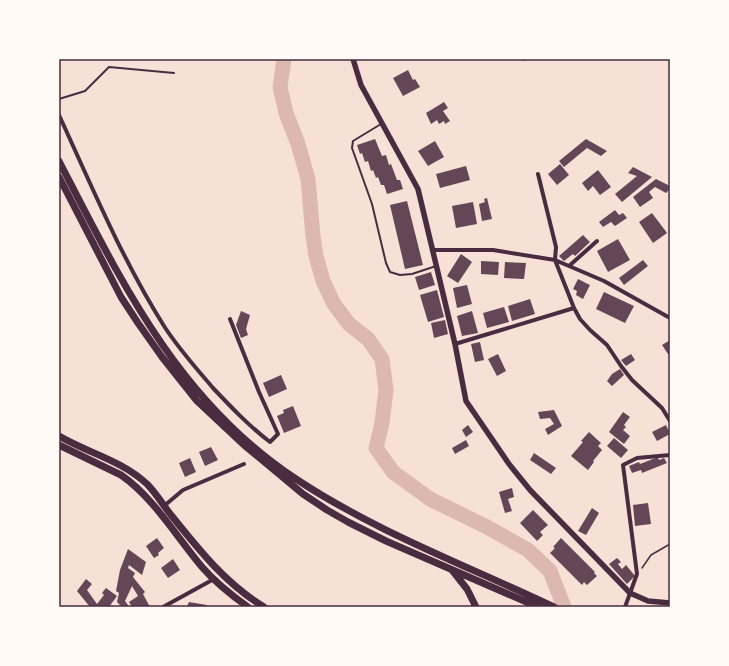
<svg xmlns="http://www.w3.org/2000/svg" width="729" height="666" viewBox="0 0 729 666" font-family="'Roboto Serif',serif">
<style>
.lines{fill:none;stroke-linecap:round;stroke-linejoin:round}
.river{stroke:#dcb8b0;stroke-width:15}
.building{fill:#644757}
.path{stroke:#4a2c40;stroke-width:1.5}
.service{stroke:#4a2c40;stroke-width:2}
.minor{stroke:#4a2c40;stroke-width:4}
.tertiary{stroke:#4a2c40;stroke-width:5.5}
.primary{stroke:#4a2c40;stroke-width:7}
.trunk{stroke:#4a2c40;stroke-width:7}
.neatline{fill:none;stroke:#4a2c40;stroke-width:1.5}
</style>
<rect width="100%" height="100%" fill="#f7e1d7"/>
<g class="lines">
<!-- river -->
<path class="river" d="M 284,59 L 280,87 L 286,113 L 298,144 L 308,179 L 313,236 L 316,256 L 323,281 L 334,304 L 349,324 L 368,339 L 382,359 L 386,390 L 382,423 L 376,448 L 393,472 L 430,499 L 487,527 L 528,550 L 550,571 L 564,607"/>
</g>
<!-- building -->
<path class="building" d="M 408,70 L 413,80 L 415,79 L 420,87 L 403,96 L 393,78 Z
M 444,102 L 448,108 L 443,111 L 450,121 L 445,124 L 444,121 L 439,124 L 437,120 L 431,124 L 426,113 Z
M 375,139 L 382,156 L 386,155 L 389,165 L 391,164 L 397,180 L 400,180 L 403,189 L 387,194 L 384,185 L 381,185 L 378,177 L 376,178 L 373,170 L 371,171 L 368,161 L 365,162 L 362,153 L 360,154 L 357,145 Z
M 586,139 L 607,151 L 601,156 L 587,148 L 564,167 L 559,161 Z
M 435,141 L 444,157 L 428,166 L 418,151 Z
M 560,164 L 569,175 L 557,185 L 548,174 Z
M 466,166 L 470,180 L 440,188 L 436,174 Z
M 633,167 L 652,177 L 622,202 L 615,194 L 637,176 L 628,173 Z
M 598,170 L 611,187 L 600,195 L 593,186 L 588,191 L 582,183 Z
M 656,179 L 670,186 L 670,189 L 666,193 L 655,187 L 649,192 L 653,198 L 640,207 L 633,197 Z
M 487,198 L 492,219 L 482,221 L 479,204 L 485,202 L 484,199 Z
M 407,201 L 423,265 L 405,269 L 390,205 Z
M 473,202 L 477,224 L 456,228 L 452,206 Z
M 615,210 L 619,215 L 623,213 L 627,218 L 615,226 L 611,222 L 603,227 L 599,222 Z
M 652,213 L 667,233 L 653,243 L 639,222 Z
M 583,235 L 590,242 L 575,256 L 573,254 L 564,261 L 559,256 Z
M 618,239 L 630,260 L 608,272 L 597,251 Z
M 461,254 L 472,262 L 458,283 L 447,276 Z
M 643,260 L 648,266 L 624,285 L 619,278 Z
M 481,261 L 499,262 L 498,275 L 481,274 Z
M 505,262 L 526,263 L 524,279 L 504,278 Z
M 431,272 L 435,285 L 419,290 L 415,277 Z
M 578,279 L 590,285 L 583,299 L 576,295 L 577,291 L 573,289 Z
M 467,285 L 472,304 L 457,308 L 453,288 Z
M 437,290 L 444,317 L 428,322 L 420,295 Z
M 604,292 L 634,306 L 625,323 L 596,309 Z
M 530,299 L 535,314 L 512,321 L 508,306 Z
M 504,307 L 509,322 L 487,328 L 483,313 Z
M 241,311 L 250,315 L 246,329 L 248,335 L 241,338 L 236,325 Z
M 472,311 L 478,333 L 462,336 L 457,316 Z
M 445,320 L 448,334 L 434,338 L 431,323 Z
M 670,340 L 670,357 L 662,345 Z
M 480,342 L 484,360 L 475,362 L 471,344 Z
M 498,354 L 506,371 L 497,376 L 488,359 Z
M 631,354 L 635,360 L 626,366 L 621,360 Z
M 620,369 L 624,375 L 612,386 L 607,381 L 612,374 Z
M 281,375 L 287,389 L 269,397 L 263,383 Z
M 293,406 L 301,426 L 284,433 L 277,416 L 284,413 L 283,410 Z
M 554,410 L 562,426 L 548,435 L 545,429 L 554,424 L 550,418 L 540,419 L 538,412 Z
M 623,412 L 630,417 L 624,425 L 626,427 L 623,430 L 630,436 L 624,444 L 609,432 Z
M 468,425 L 473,432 L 466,437 L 462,430 Z
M 666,425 L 670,434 L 657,441 L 652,432 Z
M 589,432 L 601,443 L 598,446 L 602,450 L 593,461 L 594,462 L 588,470 L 571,456 L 583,442 L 581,441 Z
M 614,438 L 628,450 L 621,458 L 607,446 Z
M 466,440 L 469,446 L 455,454 L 452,448 Z
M 211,447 L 218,460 L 205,466 L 199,452 Z
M 534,453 L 556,468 L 551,474 L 530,460 Z
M 658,457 L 659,460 L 664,458 L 667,463 L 642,473 L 641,470 L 632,473 L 629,466 L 639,462 L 640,464 Z
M 190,458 L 196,472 L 185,477 L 179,463 Z
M 512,488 L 514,497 L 508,499 L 512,511 L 505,513 L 499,492 Z
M 648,503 L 651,524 L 635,526 L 633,505 Z
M 592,508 L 599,513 L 586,535 L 578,531 Z
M 533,510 L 548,525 L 540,532 L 543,535 L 537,541 L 520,523 Z
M 157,538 L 164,548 L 158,553 L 159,555 L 154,558 L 146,546 Z
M 561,538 L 595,572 L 594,573 L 597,576 L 587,585 L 584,582 L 582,585 L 550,553 L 555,548 L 553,547 Z
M 128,549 L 146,562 L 142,575 L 129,565 L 128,568 L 135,573 L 133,577 L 145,592 L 143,594 L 150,607 L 132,607 L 129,602 L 138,596 L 132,586 L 125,601 L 128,605 L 127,607 L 122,607 L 117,602 L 119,593 L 116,591 L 120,570 Z
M 617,558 L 621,562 L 618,564 L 622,569 L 626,565 L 635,576 L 627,584 L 609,564 Z
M 173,559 L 180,570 L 168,578 L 161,568 Z
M 86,579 L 92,584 L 87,590 L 97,604 L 104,595 L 102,593 L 106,588 L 117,596 L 109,607 L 90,607 L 77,591 Z
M 189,602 L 207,605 L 207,607 L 188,607 L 187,606 Z"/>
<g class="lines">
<!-- path -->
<path class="path" d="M 523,59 L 525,60
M 642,568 L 651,555 L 670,544"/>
<!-- service -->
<path class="service" d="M 59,99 L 85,91 L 109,67 L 174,73
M 381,124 L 353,141 L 352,148 L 372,204 L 386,263 L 390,272 L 400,275 L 412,274 L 436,266"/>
<!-- minor -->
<path class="minor" d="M 59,115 C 92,187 122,259 164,326 C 178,348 196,368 213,388 C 231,407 249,426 270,442 L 278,434 L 259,392 L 230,319
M 538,174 L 556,247 L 555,260 L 574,308 L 580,319 L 590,330 L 607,345 L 621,366 L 632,380 L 662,408 L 670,421
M 432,250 L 493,250 L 555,260 L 604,281 L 670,318
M 569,266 L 597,241
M 455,344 L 574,308
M 164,506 L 183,490 L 244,464
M 163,607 L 214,579
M 625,607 L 637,574 L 623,465 L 637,458 L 670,455"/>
<!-- tertiary -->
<path class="tertiary" d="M 353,59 L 361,85 L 418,189 L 455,344 L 466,401 L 509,464 L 530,490 L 630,593 L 648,601 L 670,603"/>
<!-- primary -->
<path class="primary" d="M 59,436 C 88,453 121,460 147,484 C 156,493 163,505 171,515 C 199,550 226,584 264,607
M 59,445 L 121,475 C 153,497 176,536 202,567 C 215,582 231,595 248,607"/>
<!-- trunk -->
<path class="trunk" d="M 59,161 C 122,283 178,401 296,479 C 376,532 468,566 554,607
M 59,177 L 121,297 L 138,323 L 162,357 L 197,401 L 244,445 L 303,494 L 327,510 L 348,522 L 386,541 L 538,607
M 452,570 L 467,589 L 476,607"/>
</g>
<!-- border -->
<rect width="729" height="666" fill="none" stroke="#fffaf5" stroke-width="120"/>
<rect x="60" y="60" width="609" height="546" class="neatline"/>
</svg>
